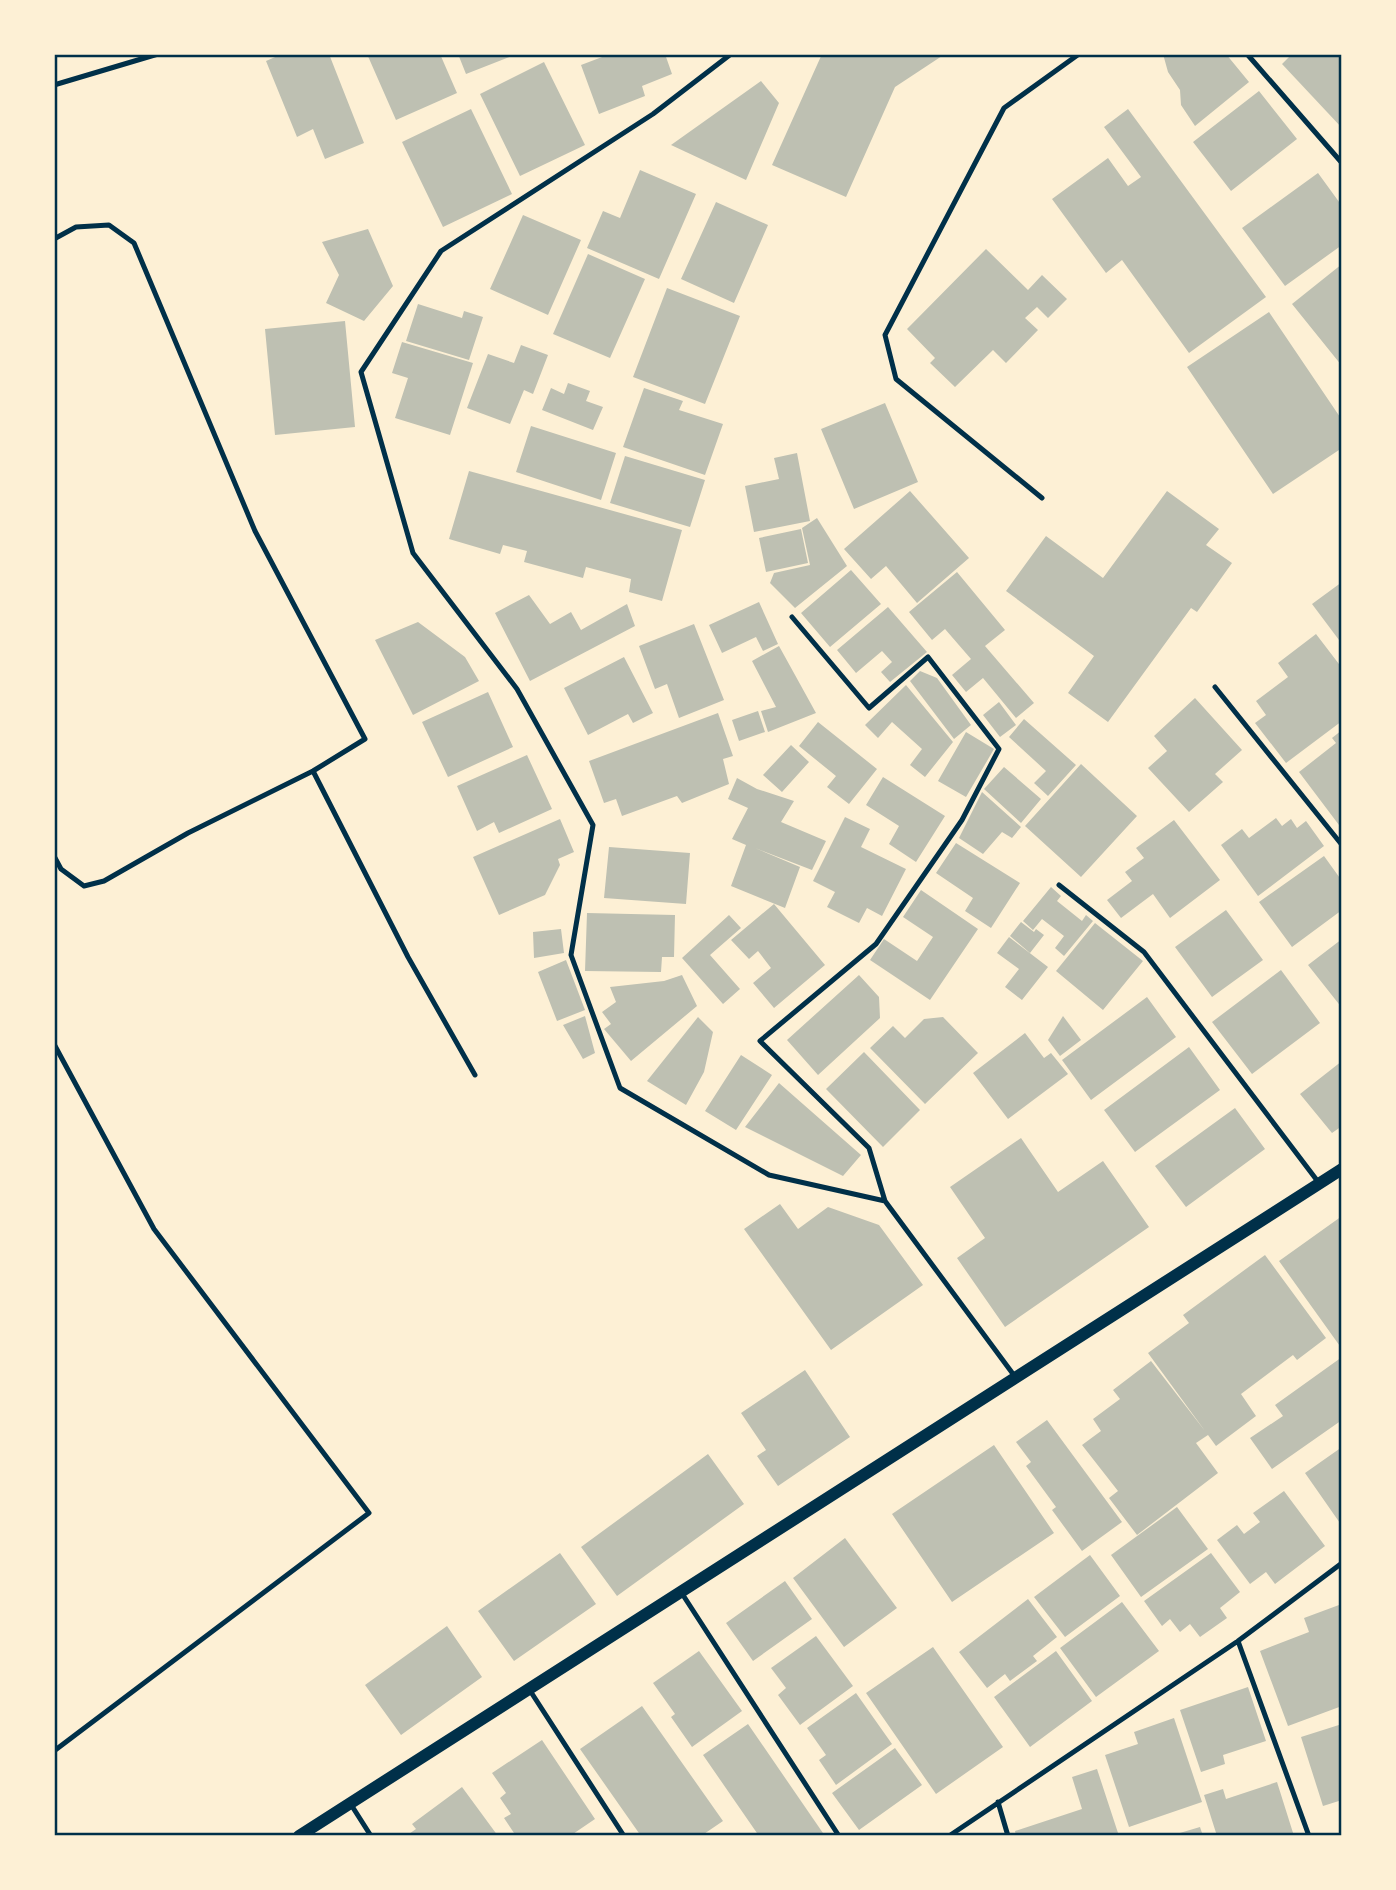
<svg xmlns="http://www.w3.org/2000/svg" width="1396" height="1890" viewBox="0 0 1396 1890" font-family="Rubik,sans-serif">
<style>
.building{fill:#bec0b2}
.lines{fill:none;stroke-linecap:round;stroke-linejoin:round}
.service{stroke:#003049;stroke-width:5}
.tertiary{stroke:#003049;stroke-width:12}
.neatline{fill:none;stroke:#003049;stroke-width:2.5}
</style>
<rect width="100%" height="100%" fill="#fdf0d5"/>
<!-- building -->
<path class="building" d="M 282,54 L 329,54 L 364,143 L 325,159 L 313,129 L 297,137 L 266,61 Z
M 367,54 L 440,54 L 457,93 L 396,120 Z
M 458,54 L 517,54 L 466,74 Z
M 610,54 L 665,54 L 672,74 L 642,86 L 645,96 L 599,114 L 581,65 Z
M 822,54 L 945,54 L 895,87 L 846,197 L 772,165 Z
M 1163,54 L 1226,54 L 1249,82 L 1195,126 L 1181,105 L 1180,90 L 1168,72 Z
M 1292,54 L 1342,54 L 1342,128 L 1282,64 Z
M 544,62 L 585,145 L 520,176 L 480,94 Z
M 761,81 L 779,103 L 746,180 L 671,145 Z
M 1259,91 L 1297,139 L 1231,191 L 1193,142 Z
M 471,109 L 512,194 L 443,227 L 402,142 Z
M 1128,109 L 1266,297 L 1189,353 L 1122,260 L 1106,273 L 1052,199 L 1108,158 L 1128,186 L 1141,177 L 1104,127 Z
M 640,170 L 696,194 L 659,279 L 587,248 L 603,211 L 620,218 Z
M 1318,173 L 1342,206 L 1342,245 L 1285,286 L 1242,228 Z
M 716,202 L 768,225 L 734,303 L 681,279 Z
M 523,215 L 581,240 L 548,315 L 490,289 Z
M 368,229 L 393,286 L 364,321 L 326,303 L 339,275 L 322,242 Z
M 986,249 L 1028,290 L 1042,275 L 1067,299 L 1048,318 L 1037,307 L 1025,318 L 1038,330 L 1006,363 L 993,350 L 955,387 L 930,363 L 935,358 L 907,329 Z
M 588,254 L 645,279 L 610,358 L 553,334 Z
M 1342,264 L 1342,366 L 1292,304 Z
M 667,288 L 740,316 L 705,404 L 633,377 Z
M 418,304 L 462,318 L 464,311 L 483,317 L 469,360 L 406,341 Z
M 1269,312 L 1342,420 L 1342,448 L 1273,494 L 1187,367 Z
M 345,321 L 355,427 L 275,435 L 265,329 Z
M 402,342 L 473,363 L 450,435 L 395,418 L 408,378 L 392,373 Z
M 521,345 L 548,355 L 533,394 L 524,390 L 510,424 L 467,408 L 488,354 L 514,363 Z
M 568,383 L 590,391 L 586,401 L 603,407 L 593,430 L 542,410 L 551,388 L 564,394 Z
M 644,388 L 683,401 L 679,410 L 723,424 L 705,475 L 623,447 Z
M 885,403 L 918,482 L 854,509 L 821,429 Z
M 531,426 L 616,453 L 601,500 L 516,472 Z
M 797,453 L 810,521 L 754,532 L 745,486 L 779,479 L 774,458 Z
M 625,456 L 705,480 L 690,527 L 610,503 Z
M 469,471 L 682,530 L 662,601 L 629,592 L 631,579 L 586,567 L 583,578 L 524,562 L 527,551 L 503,545 L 500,554 L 449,539 Z
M 910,491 L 969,558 L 917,603 L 886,566 L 871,579 L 844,549 Z
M 1167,491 L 1219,529 L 1206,545 L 1232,563 L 1197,612 L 1191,608 L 1108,722 L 1068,693 L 1094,656 L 1006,591 L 1046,536 L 1103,578 Z
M 817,518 L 847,566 L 795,608 L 770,583 L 774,573 L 810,565 L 802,528 Z
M 801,529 L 808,563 L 766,572 L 759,538 Z
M 851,570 L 881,604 L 830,647 L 801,613 Z
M 957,572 L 1005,630 L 985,646 L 1034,703 L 1016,718 L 983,678 L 966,692 L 952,675 L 971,659 L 945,629 L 932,640 L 909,612 Z
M 1342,582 L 1342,644 L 1312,604 Z
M 529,595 L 550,624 L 571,612 L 581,630 L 627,604 L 635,626 L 530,681 L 495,613 Z
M 759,602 L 778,644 L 763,651 L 756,637 L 722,653 L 709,625 Z
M 888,607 L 927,652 L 890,682 L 881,672 L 892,662 L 882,651 L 856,673 L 837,650 Z
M 418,622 L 465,657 L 479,681 L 413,715 L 375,640 Z
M 694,624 L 724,700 L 679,718 L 667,684 L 655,689 L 639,646 Z
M 1316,634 L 1342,668 L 1342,721 L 1286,763 L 1255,723 L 1266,715 L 1256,701 L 1288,677 L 1278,663 Z
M 779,646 L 816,713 L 768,732 L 761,711 L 776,707 L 752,661 Z
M 624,657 L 653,713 L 633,723 L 628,714 L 588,735 L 564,688 Z
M 920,671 L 937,678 L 971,725 L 954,739 L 910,681 Z
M 906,685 L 953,742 L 925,777 L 910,765 L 922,749 L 892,722 L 878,738 L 865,725 Z
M 488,692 L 513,747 L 448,777 L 422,722 Z
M 1195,698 L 1242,750 L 1215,774 L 1223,782 L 1189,812 L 1148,768 L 1167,751 L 1154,736 Z
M 999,702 L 1016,725 L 1000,737 L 983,715 Z
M 758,711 L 765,732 L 739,741 L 732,720 Z
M 718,713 L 733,756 L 723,759 L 729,784 L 682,803 L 677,796 L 622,816 L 616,799 L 604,803 L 589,761 Z
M 1024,719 L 1076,765 L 1048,796 L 1034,783 L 1046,771 L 1009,737 Z
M 818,722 L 877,769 L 849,804 L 827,787 L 836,776 L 799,746 Z
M 1342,730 L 1342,829 L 1299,772 L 1336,743 L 1332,738 Z
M 966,732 L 994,749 L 966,797 L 938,781 Z
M 791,745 L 809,762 L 782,792 L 763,775 Z
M 527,755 L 552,809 L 499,833 L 494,822 L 477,831 L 457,786 Z
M 1081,764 L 1137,816 L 1081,877 L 1025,826 Z
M 1004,767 L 1041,799 L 1021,823 L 984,789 Z
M 883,777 L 945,816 L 916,862 L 889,844 L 899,826 L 866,805 Z
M 737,778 L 757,789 L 794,801 L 781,822 L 826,841 L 812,870 L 755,848 L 800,867 L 785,908 L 731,886 L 746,845 L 732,839 L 748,808 L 728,799 Z
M 982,792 L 1021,827 L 1012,838 L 1002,832 L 983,854 L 959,838 Z
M 845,817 L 870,829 L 861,847 L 906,869 L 882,916 L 867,908 L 859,923 L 827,907 L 835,892 L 813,881 Z
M 1276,818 L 1282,826 L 1291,819 L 1297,828 L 1306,821 L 1324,846 L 1258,896 L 1221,845 L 1242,829 L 1249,838 Z
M 560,819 L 574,852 L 558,859 L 560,865 L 545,895 L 499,915 L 473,857 Z
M 1174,820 L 1220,880 L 1170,918 L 1153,894 L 1121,918 L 1107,900 L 1132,881 L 1125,872 L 1144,858 L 1136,848 Z
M 956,843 L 1020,883 L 991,928 L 965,911 L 973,898 L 936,873 Z
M 609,847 L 690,853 L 686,904 L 604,898 Z
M 1324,856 L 1342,881 L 1342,910 L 1292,947 L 1259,902 Z
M 1051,887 L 1061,896 L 1057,901 L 1082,921 L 1086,915 L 1093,921 L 1064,956 L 1055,948 L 1064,936 L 1042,919 L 1033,930 L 1023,921 Z
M 921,890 L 978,929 L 930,1000 L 870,960 L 884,939 L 917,961 L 933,937 L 903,917 Z
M 774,904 L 825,965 L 774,1008 L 753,983 L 771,968 L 758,951 L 749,959 L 731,940 Z
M 1226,910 L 1263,960 L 1212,997 L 1175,947 Z
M 587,913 L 675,915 L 674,957 L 662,957 L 661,972 L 585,971 Z
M 729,915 L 741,928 L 710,955 L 740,989 L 723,1004 L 682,958 Z
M 1021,922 L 1034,932 L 1036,929 L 1044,935 L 1030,953 L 1010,936 Z
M 1095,923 L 1143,961 L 1103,1010 L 1056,971 Z
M 561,929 L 564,953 L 534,958 L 533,932 Z
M 1009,937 L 1048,967 L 1022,1000 L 1005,987 L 1019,969 L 997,953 Z
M 1342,939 L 1342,1008 L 1308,965 Z
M 566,960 L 585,1010 L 557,1021 L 538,972 Z
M 1281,970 L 1320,1023 L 1252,1074 L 1212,1022 Z
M 682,975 L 697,1006 L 631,1061 L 604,1029 L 611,1024 L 602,1012 L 616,1002 L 610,987 L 664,981 Z
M 859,975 L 879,997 L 880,1018 L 818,1075 L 787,1040 Z
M 1147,997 L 1176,1037 L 1091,1100 L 1062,1060 Z
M 585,1016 L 595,1053 L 583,1059 L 563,1025 Z
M 1063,1016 L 1081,1040 L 1060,1056 L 1048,1040 Z
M 698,1017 L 713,1032 L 704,1072 L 686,1105 L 647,1081 Z
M 943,1017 L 978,1053 L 925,1104 L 870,1048 L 893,1026 L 905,1038 L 924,1019 Z
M 1025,1033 L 1044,1058 L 1051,1053 L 1068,1074 L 1008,1119 L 973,1073 Z
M 1189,1047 L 1220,1090 L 1135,1152 L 1104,1110 Z
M 864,1052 L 920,1110 L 883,1147 L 826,1089 Z
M 741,1055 L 772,1075 L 736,1130 L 705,1111 Z
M 1342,1061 L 1342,1126 L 1332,1133 L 1300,1094 Z
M 779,1083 L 861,1155 L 843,1176 L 745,1127 Z
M 1235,1108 L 1265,1149 L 1186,1207 L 1155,1166 Z
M 1021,1138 L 1058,1192 L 1103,1161 L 1149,1227 L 1005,1327 L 957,1258 L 985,1238 L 950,1187 Z
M 780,1204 L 798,1229 L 828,1207 L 879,1225 L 923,1285 L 831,1350 L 744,1229 Z
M 1342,1216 L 1342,1349 L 1279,1261 Z
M 1265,1255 L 1326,1338 L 1297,1360 L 1293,1355 L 1241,1394 L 1256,1416 L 1216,1446 L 1208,1435 L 1196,1443 L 1218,1473 L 1137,1535 L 1109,1498 L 1118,1491 L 1082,1445 L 1101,1431 L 1093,1419 L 1120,1399 L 1113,1390 L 1151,1361 L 1205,1431 L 1148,1353 L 1189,1323 L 1183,1315 Z
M 1342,1357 L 1342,1420 L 1272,1469 L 1250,1438 L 1283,1416 L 1275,1405 Z
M 805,1370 L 850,1437 L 778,1486 L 757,1456 L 766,1450 L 741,1413 Z
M 1047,1420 L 1122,1522 L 1082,1551 L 1052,1510 L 1056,1507 L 1026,1466 L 1031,1462 L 1016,1442 Z
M 994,1445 L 1054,1533 L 952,1602 L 892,1514 Z
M 1342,1447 L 1342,1526 L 1305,1473 Z
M 708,1454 L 744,1504 L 617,1596 L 581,1547 Z
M 1284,1491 L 1325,1546 L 1275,1584 L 1266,1572 L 1250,1584 L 1217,1540 L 1237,1525 L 1244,1534 L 1260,1522 L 1253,1513 Z
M 1177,1507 L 1208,1549 L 1141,1597 L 1111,1555 Z
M 845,1538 L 897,1608 L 844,1647 L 793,1578 Z
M 560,1553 L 596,1604 L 514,1661 L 478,1611 Z
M 1211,1553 L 1240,1592 L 1220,1608 L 1227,1618 L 1200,1637 L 1190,1624 L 1180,1632 L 1170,1619 L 1162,1626 L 1144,1601 Z
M 1090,1555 L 1120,1596 L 1065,1637 L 1034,1597 Z
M 785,1581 L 812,1619 L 753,1661 L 726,1623 Z
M 1028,1599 L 1057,1637 L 1033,1656 L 1037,1661 L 1010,1681 L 1005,1674 L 987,1688 L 959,1652 Z
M 1122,1602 L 1159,1651 L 1096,1697 L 1060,1648 Z
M 1339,1605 L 1342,1612 L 1342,1706 L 1288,1726 L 1260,1651 L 1309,1632 L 1304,1618 Z
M 447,1626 L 482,1677 L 401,1735 L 365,1685 Z
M 816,1636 L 853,1686 L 800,1725 L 778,1695 L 786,1688 L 771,1668 Z
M 933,1647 L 1003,1747 L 936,1794 L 866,1693 Z
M 699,1651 L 742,1711 L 692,1747 L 671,1717 L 675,1714 L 653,1683 Z
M 1056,1651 L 1092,1701 L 1030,1747 L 994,1697 Z
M 1248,1687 L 1266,1741 L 1223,1755 L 1225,1764 L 1201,1772 L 1180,1710 Z
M 856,1693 L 892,1744 L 836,1785 L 819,1760 L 826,1755 L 807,1728 Z
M 642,1706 L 723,1821 L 701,1836 L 641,1836 L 580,1749 Z
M 1174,1718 L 1202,1802 L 1129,1827 L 1105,1755 L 1138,1744 L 1134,1732 Z
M 748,1724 L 825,1836 L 759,1836 L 703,1755 Z
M 1342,1724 L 1342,1800 L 1323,1806 L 1301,1737 Z
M 542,1740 L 595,1819 L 570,1836 L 516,1836 L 504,1818 L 511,1814 L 500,1798 L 506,1793 L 492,1773 Z
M 895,1748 L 922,1785 L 859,1830 L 832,1793 Z
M 1097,1769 L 1119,1836 L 1016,1836 L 1015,1831 L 1082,1809 L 1072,1777 Z
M 1277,1782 L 1294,1836 L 1217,1836 L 1204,1795 L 1223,1789 L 1226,1799 Z
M 462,1787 L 498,1836 L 406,1836 L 416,1829 L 412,1824 Z
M 1200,1827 L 1203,1836 L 1173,1836 L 1173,1835 Z"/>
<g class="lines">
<!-- service -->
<path class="service" d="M 731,54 L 653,114 L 441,251 L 361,372 L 413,553 L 517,689 L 593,825 L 571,955 L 620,1088 L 769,1175 L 885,1201 L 1016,1378
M 1247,54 L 1342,163
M 54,85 L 158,54
M 54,239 L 76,227 L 109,225 L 134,243 L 255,531 L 365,739 L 313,771 L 188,833 L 104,881 L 84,886 L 61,869 L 54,856
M 1042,498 L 896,379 L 885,335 L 1004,108 L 1079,54
M 792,617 L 869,708 L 928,657 L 999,749 L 962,820 L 876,944 L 760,1041 L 869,1148 L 885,1201
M 1215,687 L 1342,845
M 313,771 L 408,957 L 475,1075
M 1059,885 L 1144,952 L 1319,1183
M 54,1044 L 154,1229 L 369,1513 L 54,1751
M 681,1592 L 839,1836
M 1238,1641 L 1309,1836
M 529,1689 L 624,1836
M 998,1802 L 1008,1836
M 350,1803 L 371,1836
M 949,1836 L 1238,1641 L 1342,1563"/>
<!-- tertiary -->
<path class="tertiary" d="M 299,1836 L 1342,1169"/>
</g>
<!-- border -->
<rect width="1396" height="1890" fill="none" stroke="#fdf0d5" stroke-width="112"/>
<rect x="56" y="56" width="1284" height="1778" class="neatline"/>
</svg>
